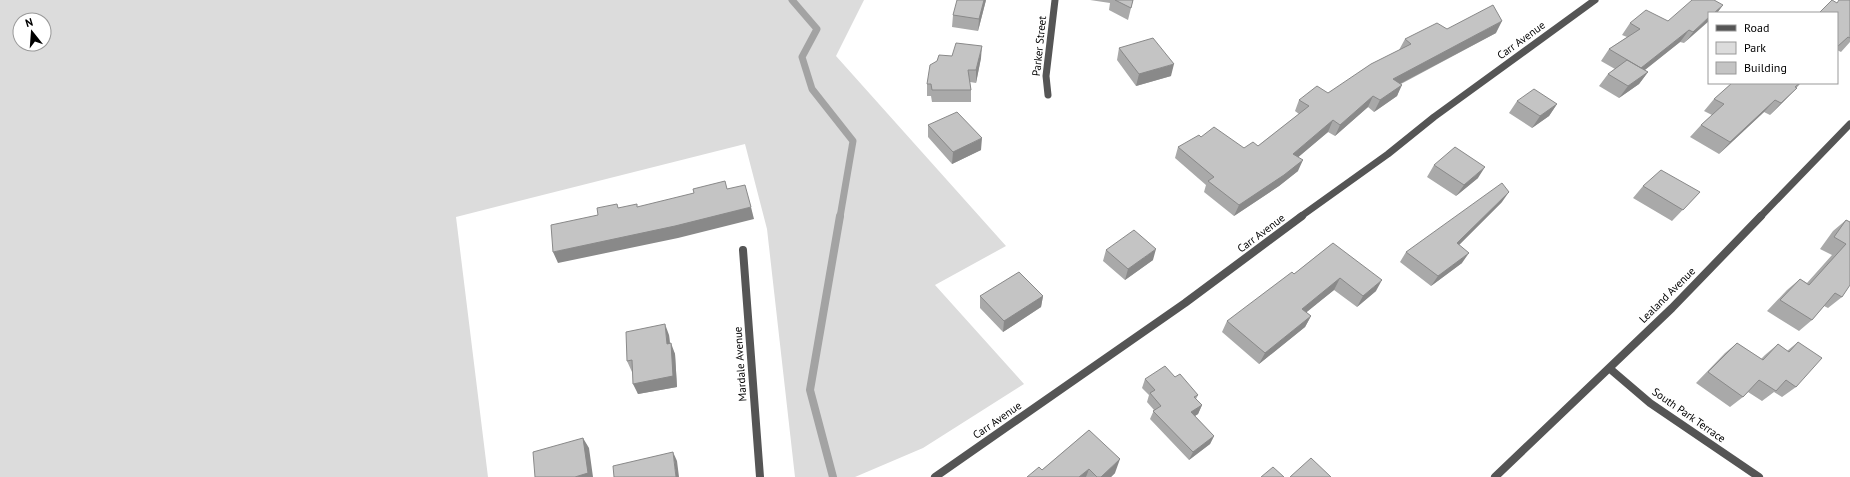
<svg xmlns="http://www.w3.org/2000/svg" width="1850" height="477" viewBox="0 0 1850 477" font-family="'PT Sans',sans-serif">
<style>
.green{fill:#dcdcdc;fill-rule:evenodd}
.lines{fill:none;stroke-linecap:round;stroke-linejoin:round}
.stream-far1{stroke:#a3a3a3;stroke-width:7}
.stream{stroke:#a3a3a3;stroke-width:8}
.street-far1{stroke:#555;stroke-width:7}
.street{stroke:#555;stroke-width:8}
.wall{fill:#a9a9a9}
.shaded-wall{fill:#898989}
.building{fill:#c4c4c4;stroke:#898989}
.labels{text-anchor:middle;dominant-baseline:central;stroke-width:3;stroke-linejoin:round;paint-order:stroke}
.street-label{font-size:11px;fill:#000;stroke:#fff}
</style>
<rect width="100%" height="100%" fill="#fff"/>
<!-- green -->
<path class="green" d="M 0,0 L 864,0 L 836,56 L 1006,246 L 935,285 L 1024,384 L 923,448 L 855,477 L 795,477 L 767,229 L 745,144 L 456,217 L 488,477 L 0,477 ZM 20,20 L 44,20 L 44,44 L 20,44 Z"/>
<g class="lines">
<!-- stream-far1 -->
<path class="stream-far1" d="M 792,0 L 817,29 L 802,57 L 812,89 L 853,141 L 840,217"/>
<!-- stream -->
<path class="stream" d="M 833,477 L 810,390 L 840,216"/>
<!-- street-far1 -->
<path class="street-far1" d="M 1048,95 L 1046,76 L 1055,0
M 1300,217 L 1388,154 L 1434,117 L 1595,0
M 1760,217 L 1850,124"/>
<!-- street -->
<path class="street" d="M 743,250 L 760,477
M 1609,368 L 1650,403 L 1759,477
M 935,477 L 1185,303 L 1302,216
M 1495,477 L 1672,308 L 1761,216"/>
</g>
<!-- wall -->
<path class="wall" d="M 986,0 L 978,31 L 952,27 L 953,15 Z
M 1090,0 L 1133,0 L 1128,20 L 1109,10 L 1110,3 Z
M 1850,0 L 1850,42 L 1841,52 L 1837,50 L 1837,3 Z
M 1723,5 L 1717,13 L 1709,13 L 1684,43 L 1680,42 L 1645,70 L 1648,72 L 1639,84 L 1619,98 L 1599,86 L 1608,74 L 1615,69 L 1601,61 L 1609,49 L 1627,37 L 1622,35 L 1630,23 L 1668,21 Z
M 1447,29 L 1496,33 L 1401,84 L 1397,96 L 1374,112 L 1368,107 L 1335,136 L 1328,132 L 1298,157 L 1298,171 L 1279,186 L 1234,216 L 1204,192 L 1206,185 L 1175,158 L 1178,147 L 1201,137 L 1244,148 L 1258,146 L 1299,114 L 1295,111 L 1299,100 L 1328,93 L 1399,50 L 1405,39 Z
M 1119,48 L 1171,76 L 1136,86 L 1117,60 Z
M 952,56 L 981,58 L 976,83 L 970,82 L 971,90 L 971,102 L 932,102 L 931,96 L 927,96 L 927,84 Z
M 1732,83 L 1801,83 L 1785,100 L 1770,115 L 1764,112 L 1719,154 L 1690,137 L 1701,125 L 1712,115 L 1704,111 L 1714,99 Z
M 1517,101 L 1557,104 L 1549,116 L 1532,128 L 1509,113 Z
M 928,125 L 981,150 L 952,164 L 928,137 Z
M 1434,165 L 1478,178 L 1456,196 L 1427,177 Z
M 1643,186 L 1700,192 L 1672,221 L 1633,198 Z
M 1502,202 L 1459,245 L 1462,263 L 1431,286 L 1400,262 L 1406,252 Z
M 1846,220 L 1850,222 L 1842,297 L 1828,308 L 1824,306 L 1812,320 L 1799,331 L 1767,311 L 1787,290 L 1800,279 L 1807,283 L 1832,255 L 1820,249 L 1833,231 Z
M 1333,243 L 1376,291 L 1357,307 L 1334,290 L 1306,312 L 1311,316 L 1305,327 L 1259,364 L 1222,332 L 1227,321 L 1294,274 Z
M 1106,250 L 1153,260 L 1125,280 L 1103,261 Z
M 980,296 L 1043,296 L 1041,307 L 1003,332 L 980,308 Z
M 669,335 L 670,344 L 675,354 L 677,387 L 638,394 L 632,371 L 632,372 L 627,361 Z
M 1798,342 L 1796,387 L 1782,397 L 1774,392 L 1762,401 L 1748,392 L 1743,397 L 1730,407 L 1696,383 L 1725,353 L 1737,343 L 1761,359 L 1765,355 L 1778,344 L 1787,351 Z
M 1175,377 L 1198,395 L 1196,399 L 1202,405 L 1198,414 L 1195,416 L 1214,436 L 1210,444 L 1189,460 L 1150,419 L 1154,410 L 1147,402 L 1149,395 L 1142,388 L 1145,379 Z
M 1089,430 L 1115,473 L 1111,477 L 1027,477 L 1042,470 Z"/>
<!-- shaded-wall -->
<path class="shaded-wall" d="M 984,0 L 986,0 L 978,31 L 979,19 Z
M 1723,5 L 1717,13 L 1714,13 Z
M 1709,17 L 1709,21 L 1684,43 L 1693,32 Z
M 1502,21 L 1496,33 L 1388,90 L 1393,79 Z
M 1689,30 L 1680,42 L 1632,80 L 1641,68 Z
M 982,46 L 981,58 L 976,83 L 976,70 Z
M 1174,64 L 1171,76 L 1136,86 L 1139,74 Z
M 1648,72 L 1639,84 L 1619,98 L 1628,86 Z
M 1402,85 L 1397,96 L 1374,112 L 1380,100 Z
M 1797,88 L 1770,115 L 1781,103 Z
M 1373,96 L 1368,107 L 1335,136 L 1340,125 Z
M 1775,100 L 1764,112 L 1719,154 L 1730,142 Z
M 1557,104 L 1549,116 L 1532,128 L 1540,116 Z
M 1333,120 L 1328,132 L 1289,165 L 1293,154 Z
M 982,138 L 981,150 L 952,164 L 953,152 Z
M 1303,160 L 1298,171 L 1279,186 L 1234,216 L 1239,205 Z
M 1485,167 L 1478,178 L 1456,196 L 1464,185 Z
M 1509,192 L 1502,202 L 1450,254 L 1457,243 Z
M 751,207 L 754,219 L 678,238 L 558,263 L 553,252 Z
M 1156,249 L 1153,260 L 1125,280 L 1128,269 Z
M 1469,253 L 1462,263 L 1431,286 L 1438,276 Z
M 1340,278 L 1334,290 L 1297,320 L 1302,309 Z
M 1382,280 L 1376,291 L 1357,307 L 1363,296 Z
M 1043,296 L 1041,307 L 1003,332 L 1004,321 Z
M 1311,316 L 1305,327 L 1259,364 L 1265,353 Z
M 665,324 L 669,335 L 671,355 L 667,344 Z
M 671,343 L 675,354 L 677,387 L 638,394 L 633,384 Z
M 1202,405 L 1198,414 L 1187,421 L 1191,412 Z
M 1214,436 L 1210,444 L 1189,460 L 1193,452 Z
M 583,438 L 589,448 L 593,477 L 575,477 Z
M 673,452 L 677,461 L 679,477 L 676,477 Z
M 1120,459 L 1115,473 L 1111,477 L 1101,477 Z
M 1089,469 L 1086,477 L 1079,477 Z"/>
<!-- building -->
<path class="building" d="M 957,0 L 984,0 L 979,19 L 953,15 Z
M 1115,0 L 1133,0 L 1131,8 Z
M 1692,0 L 1714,0 L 1723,5 L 1714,13 L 1709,13 L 1709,17 L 1693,32 L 1689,30 L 1641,68 L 1609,49 L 1640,29 L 1630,23 L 1646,10 L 1668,21 Z
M 1832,0 L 1837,3 L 1839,0 L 1850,0 L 1850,38 L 1848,37 L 1837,47 L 1837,13 L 1819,13 Z
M 1493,5 L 1502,21 L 1393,79 L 1402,85 L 1380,100 L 1373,96 L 1340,125 L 1333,120 L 1293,154 L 1303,160 L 1284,175 L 1239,205 L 1208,181 L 1214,177 L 1178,147 L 1199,135 L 1201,137 L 1214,127 L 1244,148 L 1253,142 L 1258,146 L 1309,106 L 1299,100 L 1317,86 L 1328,93 L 1371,64 L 1411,44 L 1405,39 L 1437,23 L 1447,29 Z
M 1153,38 L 1174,64 L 1139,74 L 1119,48 Z
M 956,43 L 982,46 L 976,70 L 968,70 L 971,90 L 932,90 L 931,84 L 927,84 L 930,65 L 937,61 L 939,55 L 952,56 Z
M 1627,60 L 1648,72 L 1628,86 L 1608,74 Z
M 1732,83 L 1800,83 L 1795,87 L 1797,88 L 1781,103 L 1775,100 L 1730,142 L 1701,125 L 1724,104 L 1714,99 Z
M 1534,89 L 1557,104 L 1540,116 L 1517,101 Z
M 957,112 L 982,138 L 953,152 L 928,125 Z
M 1455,147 L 1485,167 L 1464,185 L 1434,165 Z
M 1661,170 L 1700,192 L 1683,210 L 1643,186 Z
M 725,181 L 727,189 L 745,185 L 751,207 L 675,226 L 553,252 L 551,225 L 598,215 L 597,208 L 617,204 L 618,208 L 637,204 L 637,207 L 694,193 L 693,189 Z
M 1502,183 L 1509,192 L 1457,243 L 1469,253 L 1438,276 L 1406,252 Z
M 1846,220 L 1850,222 L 1850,285 L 1842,297 L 1835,293 L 1812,320 L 1780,300 L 1800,279 L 1809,285 L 1846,244 L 1834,237 Z
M 1134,230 L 1156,249 L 1128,269 L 1106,250 Z
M 1333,243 L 1382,280 L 1363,296 L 1340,278 L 1302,309 L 1311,316 L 1265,353 L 1227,321 L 1292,272 L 1294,274 Z
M 1019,272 L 1043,296 L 1004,321 L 980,296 Z
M 665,324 L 667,344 L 671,343 L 673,376 L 633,384 L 632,360 L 627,361 L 626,332 Z
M 1798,342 L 1822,358 L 1796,387 L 1786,380 L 1776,391 L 1759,380 L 1743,397 L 1708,372 L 1737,343 L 1763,360 L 1778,344 L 1789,352 Z
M 1165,366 L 1175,377 L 1180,374 L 1198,395 L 1194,397 L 1202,405 L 1191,412 L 1214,436 L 1193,452 L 1153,411 L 1161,406 L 1150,393 L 1155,390 L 1145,379 Z
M 1089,430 L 1120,459 L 1101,477 L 1097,477 L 1089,469 L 1079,477 L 1027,477 L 1039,467 L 1042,470 Z
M 583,438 L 588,473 L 575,477 L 535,477 L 533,452 Z
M 673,452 L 676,477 L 614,477 L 613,466 Z
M 1311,458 L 1331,477 L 1290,477 Z
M 1273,467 L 1284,477 L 1261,477 Z"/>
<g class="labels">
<!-- street labels -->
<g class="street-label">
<text transform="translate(1521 40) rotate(-36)">Carr Avenue</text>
<text transform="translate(1039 46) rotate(-84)">Parker Street</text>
<text transform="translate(1261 233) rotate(-37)">Carr Avenue</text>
<text transform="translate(1667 295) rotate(-45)">Lealand Avenue</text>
<text transform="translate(740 364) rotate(-94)">Mardale Avenue</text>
<text transform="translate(1689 415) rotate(35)">South Park Terrace</text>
<text transform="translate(997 420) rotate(-35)">Carr Avenue</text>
</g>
</g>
<!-- legend -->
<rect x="1708" y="12" width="130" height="72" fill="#ffffff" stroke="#999999"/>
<rect x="1716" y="25" width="20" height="6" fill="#555555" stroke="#999999"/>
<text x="1744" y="32" font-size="12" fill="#000000">Road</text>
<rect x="1716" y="42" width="20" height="12" fill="#dcdcdc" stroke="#999999"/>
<text x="1744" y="52" font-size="12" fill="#000000">Park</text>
<rect x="1716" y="62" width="20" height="12" fill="#c4c4c4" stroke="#999999"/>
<text x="1744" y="72" font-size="12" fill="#000000">Building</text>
<!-- north arrow -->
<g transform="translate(32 32) rotate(343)"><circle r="19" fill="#ffffff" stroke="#999999"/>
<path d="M0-3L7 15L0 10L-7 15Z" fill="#000000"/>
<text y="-6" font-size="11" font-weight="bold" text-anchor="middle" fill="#000000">N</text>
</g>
</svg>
